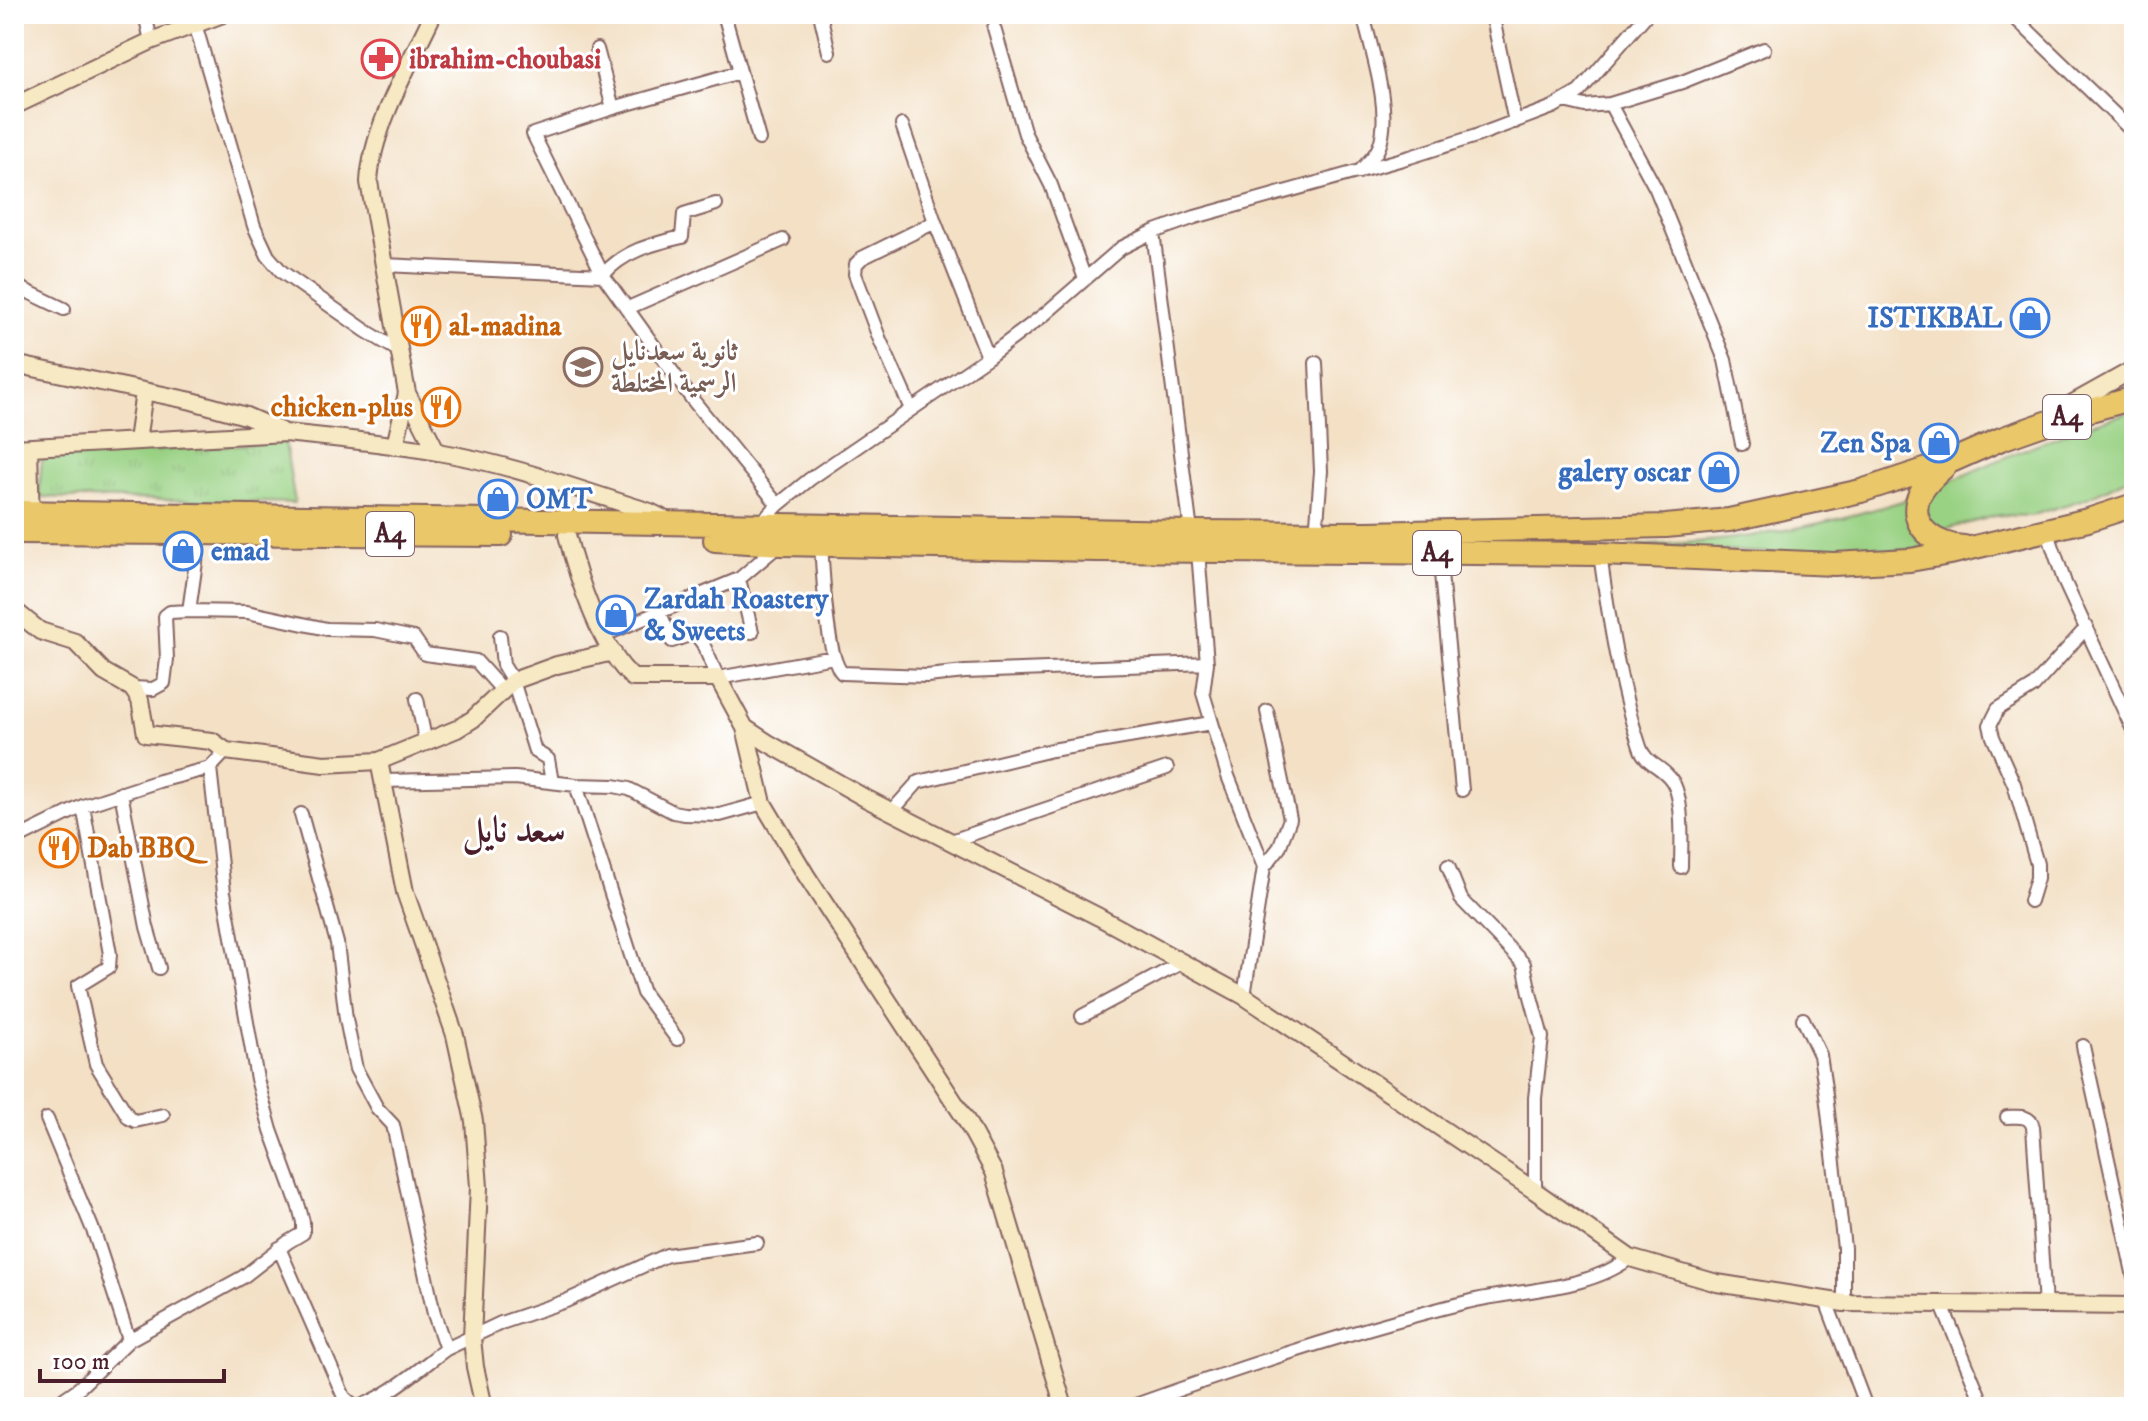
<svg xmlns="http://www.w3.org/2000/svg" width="2148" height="1421" viewBox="0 0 2148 1421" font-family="'IM FELL DW Pica',Amiri,serif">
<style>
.grass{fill:url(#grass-tufts);stroke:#727858;stroke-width:2}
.garden{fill:#9ad284;stroke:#727858;stroke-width:2}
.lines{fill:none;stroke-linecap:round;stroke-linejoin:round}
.street-casing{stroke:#856361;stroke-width:16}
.secondary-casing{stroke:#856361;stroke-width:20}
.highway-casing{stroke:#856361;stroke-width:26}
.street{stroke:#fff;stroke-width:12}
.secondary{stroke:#f7e9c3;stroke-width:16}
.highway{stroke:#eac769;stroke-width:22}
.labels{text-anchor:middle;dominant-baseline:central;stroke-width:6;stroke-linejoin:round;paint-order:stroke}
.shield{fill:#fff;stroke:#80626b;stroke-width:2}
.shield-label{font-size:26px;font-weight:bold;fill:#4a1f2b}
.health-label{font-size:28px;font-weight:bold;fill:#be3a42;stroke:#fff;text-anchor:start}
.shop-label{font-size:28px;font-weight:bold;fill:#366cbe;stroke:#fff;text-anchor:end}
.food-label{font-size:28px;font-weight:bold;fill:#c56008;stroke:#fff;text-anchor:start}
.education-label{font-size:28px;font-weight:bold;fill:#785e54;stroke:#fff;text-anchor:start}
.district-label{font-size:36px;font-weight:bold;fill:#4a1f2b;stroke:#fff}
</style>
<defs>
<pattern id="grass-tufts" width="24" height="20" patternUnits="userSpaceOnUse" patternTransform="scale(2)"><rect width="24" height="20" fill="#9ad284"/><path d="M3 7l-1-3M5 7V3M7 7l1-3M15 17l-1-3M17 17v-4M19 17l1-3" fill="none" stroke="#86b472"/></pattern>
</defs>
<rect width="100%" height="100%" fill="#fff"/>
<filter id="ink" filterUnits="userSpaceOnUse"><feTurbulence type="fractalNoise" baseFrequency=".0125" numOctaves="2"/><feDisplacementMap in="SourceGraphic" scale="16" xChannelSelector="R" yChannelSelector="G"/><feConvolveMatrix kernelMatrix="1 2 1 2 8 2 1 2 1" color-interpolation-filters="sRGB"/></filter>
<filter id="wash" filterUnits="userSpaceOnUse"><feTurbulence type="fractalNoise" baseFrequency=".006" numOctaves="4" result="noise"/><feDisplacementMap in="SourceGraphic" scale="32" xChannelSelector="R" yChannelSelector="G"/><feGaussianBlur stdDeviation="1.8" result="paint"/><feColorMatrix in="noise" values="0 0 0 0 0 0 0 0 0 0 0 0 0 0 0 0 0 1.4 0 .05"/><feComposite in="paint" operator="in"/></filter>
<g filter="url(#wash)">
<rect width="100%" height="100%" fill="#f3e0c5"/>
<!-- grass -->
<path class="grass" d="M 285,442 L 295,503 L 39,497 L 42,457 Z"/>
<!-- garden -->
<path class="garden" d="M 2134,411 L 2134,476 L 2087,498 L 2031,516 L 1999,515 L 1940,531 L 1931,528 L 1925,508 L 1933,490 L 1942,485 C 2005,457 2067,429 2134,411 Z
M 1909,499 C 1908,520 1909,534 1927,548 L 1836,556 L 1627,546 C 1731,543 1809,530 1909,499 Z"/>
</g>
<g filter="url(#ink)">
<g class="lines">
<!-- street casing -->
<g class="street-casing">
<path id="street" d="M 145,14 L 151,41
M 724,14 L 759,139
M 820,14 L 829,52
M 1492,14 L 1515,122
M 2011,14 L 2134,133
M 195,24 L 254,226 L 268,256 L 282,272 L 366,331 L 401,352
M 994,28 L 1025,134 L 1051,185 L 1085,279
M 597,49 L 613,108 L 740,72
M 1564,101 L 1585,106 L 1610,104 L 1682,82 L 1764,49
M 1610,104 L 1656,189 L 1725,360 L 1742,444
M 613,108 L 533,134 L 603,275 C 623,251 652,244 682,237 L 684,214 L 716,204
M 902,125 L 935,222 L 862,258 L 856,264 L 855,274 L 880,340 L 911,409
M 1359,172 C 1366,164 1375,157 1379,147 C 1393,112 1371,50 1363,14
M 935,222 L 988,357
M 1153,232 L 1191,532
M 384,265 L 603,275 L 692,399 L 778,505
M 14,285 L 64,309
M 628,308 L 783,240
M 1316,363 L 1321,471 L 1316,536
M 759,525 L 778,505 L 810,479 L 988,357 L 1045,314 L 1121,248 L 1153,232 L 1195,217 L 1410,157 L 1476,136 L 1553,107 L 1579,92 L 1647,14
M 2047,530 L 2065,583 L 2134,732
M 200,534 L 189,611 L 247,612 L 327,629 L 375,630 L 414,638 L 425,654 L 476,661 L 503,691
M 821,544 C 823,571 826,656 842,673 L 927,676 L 965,672 L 1207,663
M 1198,551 L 1207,663 L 1203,693 L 1228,776 L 1264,867 L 1244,996
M 1439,553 L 1462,790
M 1600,554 C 1609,619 1619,685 1640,747 C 1645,763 1659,765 1669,777 C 1685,793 1681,845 1681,867
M 739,579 L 752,632
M 659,611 L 672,641 L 695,633 L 703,644 L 718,678 L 834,657
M 604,635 L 739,579 L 778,546
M 500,636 L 503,665 L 513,681 L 535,751 L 548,759 L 552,782
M 132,688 L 153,689 L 164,683 L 167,659 L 165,616 L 170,612 L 189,611
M 417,699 L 426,744
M 383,781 L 515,778 L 576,785 L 614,786 L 629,789 L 673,812 L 684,814 L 720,815 L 763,803
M 576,785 L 643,993 L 677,1039
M 121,793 L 147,927 L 159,968
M 83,806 L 110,954 L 109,967 L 78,986 L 96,1064 L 129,1118 L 135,1121 L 163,1115
M 892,811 L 918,782 L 1052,750 L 1211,723
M 301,814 L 337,943 L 346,1019 L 356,1069 L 377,1108 L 393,1125 L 434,1314 L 446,1349 L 501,1323 L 566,1301 L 667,1255 L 757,1243
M 14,840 L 83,806 L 159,781 L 210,768 L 226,751
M 951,841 L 1167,768
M 1448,866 L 1461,899 L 1524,964 L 1530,993 L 1542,1037 L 1535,1098 L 1535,1191
M 1264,867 L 1279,848 L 1290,819 L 1267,711
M 2030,901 L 2037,878 L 2037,864 L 2014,784 L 1993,737 L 1990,725 L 1998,709 L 2033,687 L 2087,627
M 1082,1016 L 1181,963
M 1803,1019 L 1820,1055 L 1826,1095 L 1844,1248 L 1844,1303
M 2083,1046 L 2134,1277
M 2007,1117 C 2017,1117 2030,1114 2033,1127 L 2045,1305
M 47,1119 L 95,1235 L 129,1340
M 279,1248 L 344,1397 L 354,1406 C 378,1406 425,1364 446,1349
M 1826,1301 L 1866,1407
M 1941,1303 L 1984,1407
M 52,1407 L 78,1389 L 129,1340 L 243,1277 L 288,1242 L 303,1233 L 303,1222 L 299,1207 L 271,1130 L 257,1079 L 224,892 L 210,768
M 1130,1407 C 1241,1367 1353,1330 1467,1302 C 1519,1289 1587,1291 1630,1258"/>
</g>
<!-- secondary casing -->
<g class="secondary-casing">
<path id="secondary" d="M 433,14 C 410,64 372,127 369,182 L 407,393 L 437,452
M 14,106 L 151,41 L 223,14
M 14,364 L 192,401 L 246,416 L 283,432
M 2055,413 L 2134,369
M 137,441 L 144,392
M 395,446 L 407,393
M 14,448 L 285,433 C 336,438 387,443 438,452 C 510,464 580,490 650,512 L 668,521
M 29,448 L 31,522
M 14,484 L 15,522
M 567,535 C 577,575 601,651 633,678 L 718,678 L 745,728 L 768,743 L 865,798 L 1099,917 L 1244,996 L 1535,1191 L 1630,1258 L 1717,1283 L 1844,1303 L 2134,1306
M 14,610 L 40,631 L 75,642 L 104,672 L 132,688 L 140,700 L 146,734 L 212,741 L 226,751 L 324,764 L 379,761 L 457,729 L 473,719 L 513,681 L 557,665 L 613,652
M 745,728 L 763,803 L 806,875 L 966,1120 L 994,1172 L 1064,1407
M 379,761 L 405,892 L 455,1035 L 474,1121 L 479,1187 L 472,1338 L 475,1367 L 484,1407"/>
</g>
<!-- highway casing -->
<g class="highway-casing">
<path id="highway" d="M 1945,466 C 1936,474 1926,483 1920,494 C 1905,526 1937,546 1964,547
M 14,512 L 1191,532 L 1368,533 L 1666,526 L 1729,520 L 1861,491 L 1949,462 L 2001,439 L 2055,420 L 2134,398
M 14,532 L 501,535
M 715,540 L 780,544 L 1096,550 L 1600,554 L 1834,564 L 1910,560 L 1950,553 L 2088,520 L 2134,505"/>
</g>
<!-- street -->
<use href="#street" class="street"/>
<!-- secondary -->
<use href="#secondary" class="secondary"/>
<!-- highway -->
<use href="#highway" class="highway"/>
</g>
</g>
<!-- icons -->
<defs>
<g id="pharmacy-ring" transform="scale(2)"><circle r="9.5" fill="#fff" stroke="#e0444e" stroke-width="1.5"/><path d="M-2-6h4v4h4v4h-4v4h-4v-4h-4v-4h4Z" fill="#e0444e"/></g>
<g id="shop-ring" transform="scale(2)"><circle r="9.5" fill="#fff" stroke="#3f7fe0" stroke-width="1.5"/><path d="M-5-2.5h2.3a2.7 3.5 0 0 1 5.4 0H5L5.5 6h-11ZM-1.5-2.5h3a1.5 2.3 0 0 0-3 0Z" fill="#3f7fe0"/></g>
<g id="restaurant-ring" transform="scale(2)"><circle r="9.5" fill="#fff" stroke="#e8710a" stroke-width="1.5"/><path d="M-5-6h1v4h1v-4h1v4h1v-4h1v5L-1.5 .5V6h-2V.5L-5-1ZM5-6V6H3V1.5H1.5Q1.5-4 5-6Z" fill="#e8710a"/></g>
<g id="school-ring" transform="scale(2)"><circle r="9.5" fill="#fff" stroke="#8d6e63" stroke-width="1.5"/><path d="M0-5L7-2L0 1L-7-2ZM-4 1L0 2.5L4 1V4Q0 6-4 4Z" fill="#8d6e63"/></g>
</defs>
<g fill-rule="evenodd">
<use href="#pharmacy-ring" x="381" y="59"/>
<use href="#shop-ring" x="2030" y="318"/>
<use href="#restaurant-ring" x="421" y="326"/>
<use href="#school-ring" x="583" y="367"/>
<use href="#restaurant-ring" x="441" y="407"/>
<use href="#shop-ring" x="1939" y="443"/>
<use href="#shop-ring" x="1719" y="472"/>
<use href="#shop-ring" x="498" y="499"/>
<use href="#shop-ring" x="183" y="551"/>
<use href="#shop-ring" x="616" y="615"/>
<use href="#restaurant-ring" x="59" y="848"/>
</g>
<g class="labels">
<!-- shield labels -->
<g class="shield">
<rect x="2043" y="395" width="48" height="44" rx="6"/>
<rect x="366" y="512" width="48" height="44" rx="6"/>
<rect x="1413" y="531" width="48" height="44" rx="6"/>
</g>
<g class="shield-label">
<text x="2067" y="417">A4</text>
<text x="390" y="534">A4</text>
<text x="1437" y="553">A4</text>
</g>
<!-- health labels -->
<g class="health-label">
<text x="409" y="59">ibrahim-choubasi</text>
</g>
<!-- shop labels -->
<g class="shop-label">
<text x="2002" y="318">ISTIKBAL</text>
<text x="1911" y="443">Zen Spa</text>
<text x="1691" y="472">galery oscar</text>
<text x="526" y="499" text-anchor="start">OMT</text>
<text x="211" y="551" text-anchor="start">emad</text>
<text x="644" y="599" text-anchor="start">Zardah Roastery<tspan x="644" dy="32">&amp; Sweets</tspan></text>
</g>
<!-- food labels -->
<g class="food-label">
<text x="449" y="326">al-madina</text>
<text x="413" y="407" text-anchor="end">chicken-plus</text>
<text x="87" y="848">Dab BBQ</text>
</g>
<!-- education labels -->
<g class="education-label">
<text x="611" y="351">ثانوية سعدنايل<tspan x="611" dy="32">الرسمية المختلطة</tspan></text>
</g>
<!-- district labels -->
<g class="district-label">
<text x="514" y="830">سعد نايل</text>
</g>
</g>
<!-- margin -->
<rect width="2148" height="1421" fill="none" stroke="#fff" stroke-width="48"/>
<!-- scale -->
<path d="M40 1369v12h184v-12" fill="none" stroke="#4a1f2b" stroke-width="4"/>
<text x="52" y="1369" font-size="24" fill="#4a1f2b" stroke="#ffffff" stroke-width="6" paint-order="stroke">100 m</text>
</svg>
